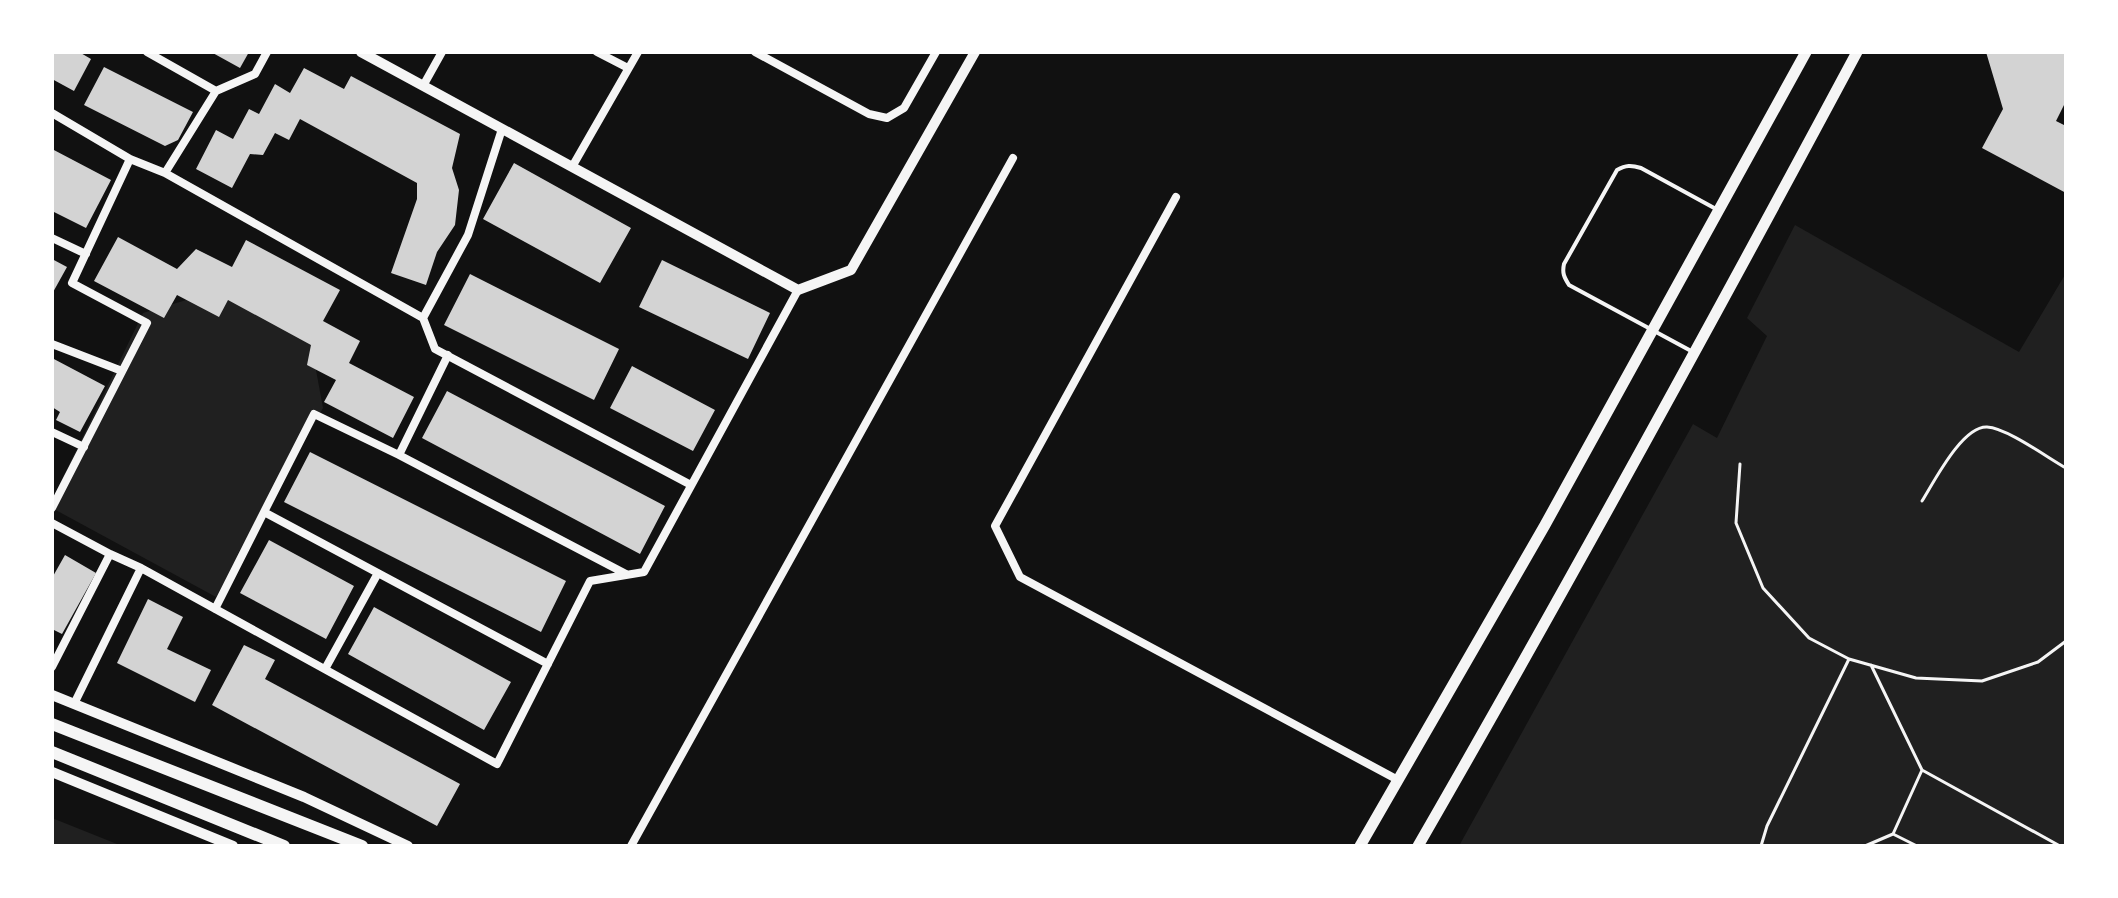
<svg xmlns="http://www.w3.org/2000/svg" width="2118" height="898" viewBox="0 0 2118 898" font-family="'DM Sans',sans-serif">
<style>
.green{fill:#202020}
.building{fill:#d3d3d3}
.lines{fill:none;stroke-linecap:round;stroke-linejoin:round}
.path{stroke:#f5f5f5;stroke-width:3}
.service{stroke:#f5f5f5;stroke-width:4}
.minor{stroke:#f5f5f5;stroke-width:8}
.tertiary{stroke:#f5f5f5;stroke-width:10}
.secondary{stroke:#f5f5f5;stroke-width:11}
.primary{stroke:#f5f5f5;stroke-width:12}
</style>
<rect width="100%" height="100%" fill="#111"/>
<!-- green -->
<path class="green" d="M 1795,225 L 2019,352 L 2066,273 L 2066,846 L 1459,846 L 1693,424 L 1717,438 L 1767,336 L 1747,318 Z
M 223,289 L 309,332 L 323,408 L 216,597 L 52,508 L 52,500 L 143,313 Z
M 52,818 L 122,846 L 52,846 Z"/>
<!-- building -->
<path class="building" d="M 52,52 L 79,52 L 91,59 L 74,91 L 52,79 Z
M 211,52 L 249,52 L 240,68 Z
M 1986,52 L 2066,52 L 2066,101 L 2056,121 L 2066,126 L 2066,193 L 1982,148 L 2003,109 Z
M 104,67 L 193,112 L 178,140 L 165,146 L 84,105 Z
M 304,68 L 344,89 L 351,76 L 460,134 L 452,168 L 459,190 L 455,225 L 437,252 L 426,285 L 391,273 L 417,199 L 417,183 L 300,119 L 289,140 L 275,133 L 263,155 L 250,154 L 232,188 L 196,169 L 216,130 L 233,139 L 249,109 L 259,114 L 275,84 L 290,93 Z
M 52,149 L 111,180 L 86,228 L 52,211 Z
M 514,163 L 631,228 L 600,283 L 483,219 Z
M 118,237 L 177,269 L 196,249 L 232,267 L 246,240 L 340,290 L 323,321 L 360,341 L 349,363 L 414,397 L 393,438 L 324,402 L 336,380 L 307,365 L 311,345 L 228,300 L 219,317 L 177,295 L 164,318 L 94,281 Z
M 52,259 L 67,267 L 52,294 Z
M 662,260 L 770,313 L 748,359 L 639,307 Z
M 470,274 L 619,349 L 594,400 L 444,325 Z
M 52,358 L 105,386 L 80,432 L 56,420 L 60,412 L 52,407 Z
M 632,366 L 715,410 L 693,451 L 610,408 Z
M 447,391 L 665,506 L 640,554 L 422,438 Z
M 310,452 L 566,581 L 541,632 L 284,502 Z
M 269,540 L 354,586 L 326,639 L 240,593 Z
M 65,555 L 96,573 L 62,634 L 52,629 L 52,578 Z
M 148,599 L 183,617 L 167,649 L 211,670 L 195,702 L 117,663 Z
M 374,607 L 511,682 L 484,730 L 348,654 Z
M 244,645 L 275,660 L 265,679 L 460,784 L 437,826 L 212,705 Z"/>
<g class="lines">
<!-- path -->
<path class="path" d="M 1740,464 L 1736,523 L 1763,588 L 1809,638 L 1849,659 L 1916,678 L 1982,681 L 2038,662 L 2066,641
M 1922,501 C 1934,482 1962,426 1987,427 C 2007,428 2048,458 2066,468
M 1871,665 L 1922,770 L 2060,846
M 1893,834 L 1922,770
M 1761,846 L 1767,826 L 1849,659
M 1865,846 L 1893,834 L 1917,846"/>
<!-- service -->
<path class="service" d="M 1693,352 L 1569,285 C 1564,277 1562,273 1564,264 L 1617,170 C 1626,165 1631,165 1641,168 L 1716,209"/>
<!-- minor -->
<path class="minor" d="M 147,52 L 216,91
M 597,52 L 628,68
M 755,52 L 869,114 L 887,118 L 904,108 L 936,52
M 423,86 L 442,52
M 52,113 L 130,159
M 572,167 L 638,52
M 165,173 L 423,318 L 468,235 L 502,129
M 1176,197 L 995,526 L 1020,577 L 1398,780
M 52,238 L 86,254
M 423,318 L 435,349 L 691,485
M 52,344 L 122,371
M 448,355 L 399,455 L 626,574
M 52,432 L 84,447
M 399,455 L 314,414 L 264,512 L 548,664
M 52,508 L 147,323 L 72,283 L 130,159 L 165,173 L 216,91 L 255,74 L 267,52
M 52,523 L 110,554 L 52,667
M 110,554 L 141,568
M 215,609 L 264,512
M 325,669 L 378,573
M 74,704 L 141,568 L 497,764 L 590,581 L 644,572 L 798,290
M 631,846 L 1013,158"/>
<!-- tertiary -->
<path class="tertiary" d="M 361,52 L 798,290 L 851,270 L 975,52
M 52,695 L 304,797 L 408,846
M 52,772 L 233,846"/>
<!-- secondary -->
<path class="secondary" d="M 1360,846 L 1545,525 L 1806,52
M 1418,846 C 1569,584 1714,319 1857,52"/>
<!-- primary -->
<path class="primary" d="M 52,724 L 362,846
M 52,752 L 284,846"/>
</g>
<!-- border -->
<rect width="2118" height="898" fill="none" stroke="#ffffff" stroke-width="108"/>
</svg>
